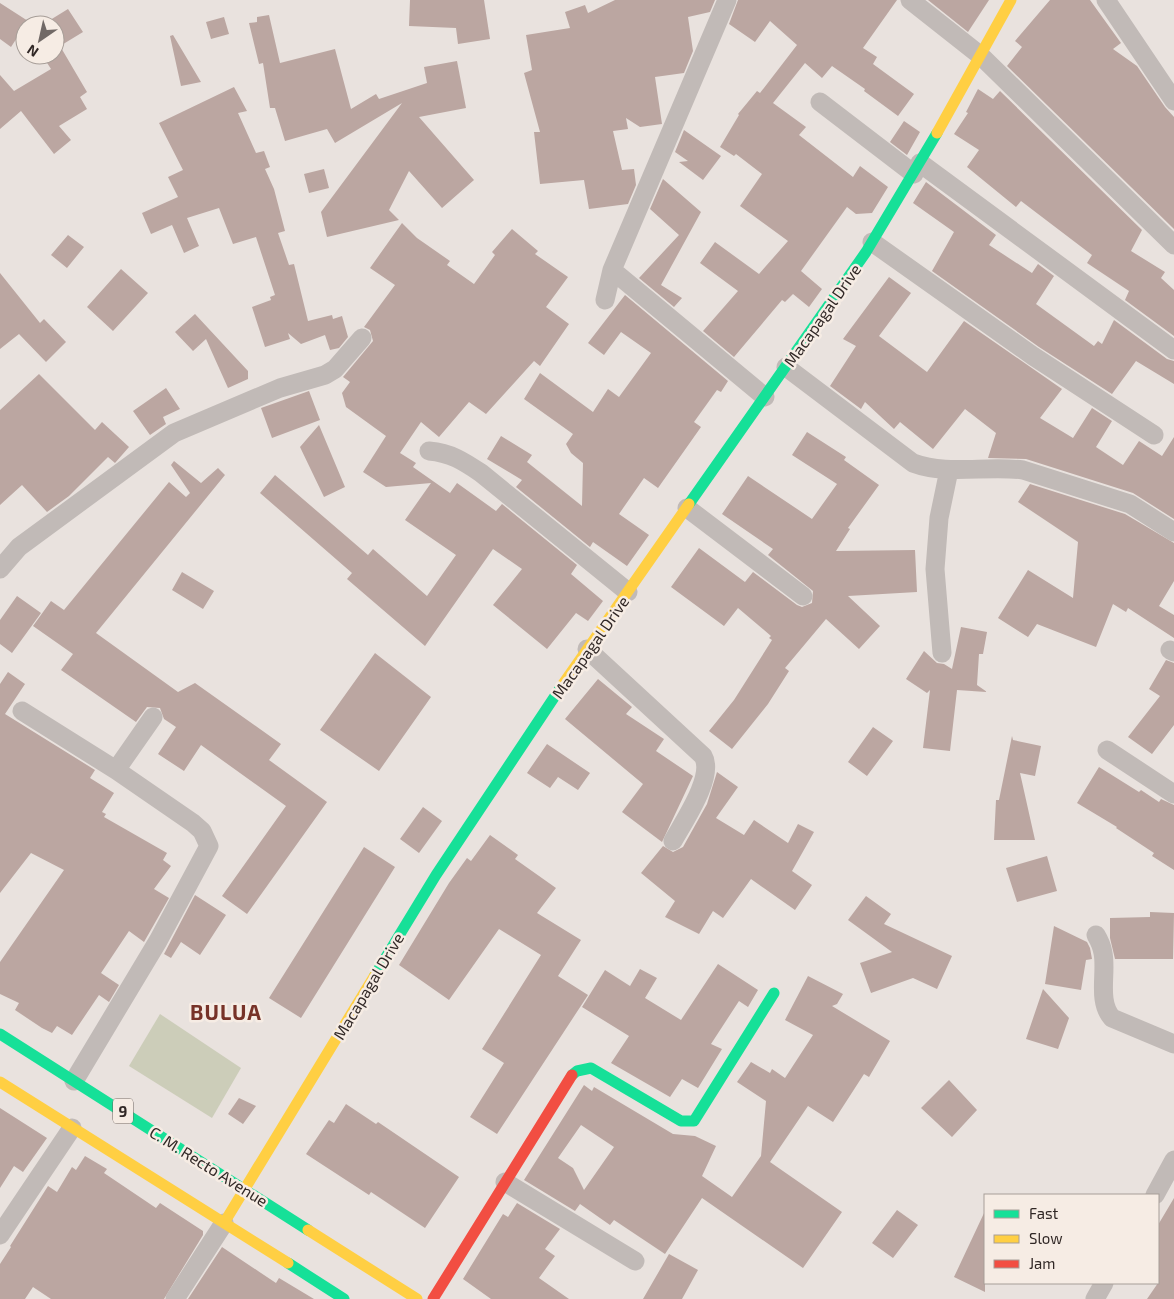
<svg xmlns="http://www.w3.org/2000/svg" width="1174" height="1299" viewBox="0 0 1174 1299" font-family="'Exo 2',sans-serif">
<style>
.green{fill:#cccdb9}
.building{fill:#bba6a1;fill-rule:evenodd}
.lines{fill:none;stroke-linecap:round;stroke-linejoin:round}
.street{stroke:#c1bab7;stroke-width:19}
.fast{stroke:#16e098;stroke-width:11}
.slow{stroke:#ffcf43;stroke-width:11}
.jam{stroke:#f24e42;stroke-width:11}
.labels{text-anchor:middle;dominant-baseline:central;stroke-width:5;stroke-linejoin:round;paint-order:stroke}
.shield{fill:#f6ece4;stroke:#6c635f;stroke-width:1}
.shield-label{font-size:15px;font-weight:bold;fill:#312826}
.street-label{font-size:16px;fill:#312826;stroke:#f6ece4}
.district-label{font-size:21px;font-weight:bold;letter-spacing:1px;fill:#773228;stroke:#f6ece4}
</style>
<rect width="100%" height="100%" fill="#e9e2de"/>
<!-- green -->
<path class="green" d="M 160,1014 L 241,1068 L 212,1118 L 129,1066 Z"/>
<!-- building -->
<path class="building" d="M 410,0 L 484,0 L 490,39 L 458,44 L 456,28 L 409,26 Z
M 615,0 L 715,0 L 710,12 L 688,17 L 693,51 L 684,73 L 655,77 L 662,124 L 640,127 L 626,118 L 628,129 L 613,131 L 622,170 L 634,169 L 636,185 L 628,204 L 589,209 L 584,180 L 540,184 L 534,132 L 540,132 L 524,73 L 532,70 L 526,35 L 570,28 L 565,12 L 585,5 L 588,13 Z
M 738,0 L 897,0 L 863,48 L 877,57 L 873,64 L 914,94 L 898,116 L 864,91 L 865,89 L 832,66 L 822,78 L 805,63 L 773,103 L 806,127 L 799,135 L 853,177 L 860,166 L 888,187 L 872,213 L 856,214 L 847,207 L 801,271 L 822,289 L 809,307 L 793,294 L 785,302 L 782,300 L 734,357 L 703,331 L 738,291 L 700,263 L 715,242 L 759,274 L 788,241 L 740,206 L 762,174 L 736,154 L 734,156 L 720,147 L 739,115 L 738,114 L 757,91 L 760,93 L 797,45 L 770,21 L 755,42 L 729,24 Z
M 928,0 L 989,0 L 968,32 Z
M 1050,0 L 1090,0 L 1121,43 L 1113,49 L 1137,66 L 1165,107 L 1174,117 L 1174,229 L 1007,66 L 1022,47 L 1015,41 Z
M 0,3 L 28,21 L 11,47 L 0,39 Z
M 68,9 L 83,32 L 60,46 L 87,92 L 80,97 L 87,109 L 59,126 L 71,140 L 54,154 L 21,111 L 0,129 L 0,75 L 14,91 L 51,69 L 42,55 L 55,55 L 55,25 L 42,25 Z
M 269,15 L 280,63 L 335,49 L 351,109 L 376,94 L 379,99 L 427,83 L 424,67 L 457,61 L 466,108 L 419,117 L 474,180 L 442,208 L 409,171 L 389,210 L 399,220 L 327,237 L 321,212 L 402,103 L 335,143 L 327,129 L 285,141 L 275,108 L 270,108 L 263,63 L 259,64 L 249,23 L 257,22 L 257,17 Z
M 224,17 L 229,34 L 211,39 L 206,22 Z
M 173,35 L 201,82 L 181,86 L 170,36 Z
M 234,87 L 247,111 L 238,113 L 256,153 L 264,151 L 270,167 L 265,169 L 274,189 L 285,231 L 278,233 L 289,265 L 294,264 L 308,321 L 332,315 L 333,319 L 342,316 L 348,337 L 339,348 L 330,350 L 325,335 L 301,344 L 288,333 L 290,339 L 265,347 L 252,307 L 271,300 L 270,297 L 275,295 L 256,237 L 233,244 L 219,208 L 187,218 L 199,246 L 184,253 L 172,225 L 151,234 L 142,213 L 178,197 L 168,177 L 183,170 L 159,123 Z
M 978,89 L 993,99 L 1000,91 L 1142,230 L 1131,251 L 1165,272 L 1161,278 L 1174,290 L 1174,336 L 1125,300 L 1129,291 L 1087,263 L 1092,255 L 1021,201 L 1016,207 L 967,167 L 979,150 L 954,134 L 968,113 L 966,112 Z
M 904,121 L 920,132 L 907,155 L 890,142 Z
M 684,130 L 721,156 L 703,180 L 679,162 L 688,161 L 675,152 Z
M 324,169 L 329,188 L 309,193 L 304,174 Z
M 663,179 L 701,212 L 661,285 L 682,298 L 674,307 L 639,278 L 679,235 L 650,209 Z
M 926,182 L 996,235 L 989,245 L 1032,273 L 1038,264 L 1054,276 L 1036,304 L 1094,346 L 1098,341 L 1102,344 L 1114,320 L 1167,359 L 1174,361 L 1174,384 L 1136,361 L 1112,394 L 1039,347 L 932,271 L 954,232 L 913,203 Z
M 402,223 L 417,238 L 450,261 L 447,265 L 474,284 L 495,255 L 492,252 L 512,229 L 538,251 L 535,254 L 568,277 L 546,307 L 569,324 L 540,366 L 534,361 L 486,414 L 469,402 L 439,437 L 421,422 L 400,453 L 416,463 L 413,467 L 450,493 L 457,483 L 496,511 L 502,504 L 577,565 L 571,574 L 603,601 L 588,621 L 576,613 L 547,649 L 493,605 L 522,569 L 493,549 L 425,646 L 347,579 L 352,573 L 260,493 L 275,475 L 368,555 L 373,549 L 427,596 L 456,555 L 405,520 L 431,483 L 386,487 L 363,472 L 386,436 L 346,407 L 342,393 L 350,382 L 343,377 L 373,341 L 370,330 L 364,327 L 395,285 L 370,268 Z
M 68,235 L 84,247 L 67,268 L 51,255 Z
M 121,269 L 148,293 L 113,331 L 87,307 Z
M 0,273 L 40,323 L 44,319 L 66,342 L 46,362 L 19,334 L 0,349 Z
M 889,277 L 911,293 L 879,336 L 927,372 L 964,321 L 1062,389 L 1040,418 L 1073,438 L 1092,408 L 1112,421 L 1096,447 L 1123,465 L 1139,441 L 1162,456 L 1174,437 L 1174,519 L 1133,493 L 1026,459 L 988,458 L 996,433 L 965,409 L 933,449 L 900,422 L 894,429 L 865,402 L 861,409 L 830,386 L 856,346 L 843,339 Z
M 625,295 L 728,381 L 721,392 L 717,390 L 694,422 L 701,427 L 658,488 L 644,478 L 619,514 L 649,535 L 627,566 L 593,542 L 590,547 L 516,487 L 522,480 L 487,459 L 501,436 L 532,455 L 527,462 L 582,506 L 583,463 L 571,453 L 566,444 L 573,434 L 524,399 L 540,373 L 593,412 L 608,389 L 619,397 L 651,353 L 621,332 L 604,355 L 588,343 Z
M 195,314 L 248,371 L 248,379 L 228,388 L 206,339 L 193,351 L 175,332 Z
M 39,374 L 95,430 L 102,422 L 129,447 L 115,463 L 108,457 L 69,496 L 47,512 L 22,485 L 0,505 L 0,410 Z
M 166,388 L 180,409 L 163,417 L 166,424 L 150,435 L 133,411 Z
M 309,391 L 320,420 L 272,438 L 261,408 Z
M 319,425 L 345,487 L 324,497 L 300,447 Z
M 807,432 L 846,457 L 844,460 L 879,485 L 848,528 L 850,529 L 836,551 L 915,550 L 917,592 L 848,596 L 880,626 L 859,649 L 826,619 L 785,668 L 789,671 L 768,704 L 732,749 L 709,731 L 734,700 L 772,640 L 769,638 L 771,636 L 738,608 L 724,626 L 671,587 L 699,548 L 745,582 L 753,572 L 797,605 L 802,607 L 812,603 L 813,591 L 768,555 L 773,549 L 722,514 L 748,476 L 812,519 L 837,484 L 792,455 Z
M 174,461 L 201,483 L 218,468 L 225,475 L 96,633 L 178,692 L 195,683 L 281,744 L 269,760 L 327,802 L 247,914 L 222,896 L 286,806 L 201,745 L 184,771 L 158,754 L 176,727 L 164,719 L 160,708 L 147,707 L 136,722 L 61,670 L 73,654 L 33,626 L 51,601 L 64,610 L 169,482 L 186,497 L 190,493 L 171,465 Z
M 1030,484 L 1125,514 L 1174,543 L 1174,581 L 1159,606 L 1174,615 L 1174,638 L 1128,608 L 1126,612 L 1113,604 L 1096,647 L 1037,624 L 1028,637 L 998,618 L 1028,570 L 1073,598 L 1078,542 L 1018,502 Z
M 182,572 L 214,591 L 203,609 L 172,590 Z
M 17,596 L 41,613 L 12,653 L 0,644 L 0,620 Z
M 961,627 L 987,632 L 983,654 L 979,654 L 977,685 L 987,692 L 957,690 L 950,751 L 923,748 L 930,690 L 927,693 L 906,679 L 924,651 L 937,663 L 944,664 L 952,669 Z
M 375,653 L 431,697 L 379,771 L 320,730 Z
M 1166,660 L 1174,663 L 1174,725 L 1152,754 L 1128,737 L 1160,696 L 1149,689 Z
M 8,672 L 25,684 L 5,714 L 95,770 L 90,778 L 114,793 L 102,812 L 106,814 L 104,817 L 167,853 L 163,860 L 171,866 L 154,889 L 169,898 L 148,935 L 144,942 L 129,931 L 101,973 L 119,985 L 109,1002 L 99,995 L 72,1035 L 57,1026 L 52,1033 L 42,1028 L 15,1010 L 19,1003 L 0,994 L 0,962 L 64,870 L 31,853 L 0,893 L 0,684 Z
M 598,679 L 632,707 L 626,714 L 664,739 L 656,751 L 693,776 L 662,842 L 622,812 L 643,784 L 565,719 Z
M 873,727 L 893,741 L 867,776 L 848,762 Z
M 1012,736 L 1013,740 L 1041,746 L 1035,776 L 1020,773 L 1035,840 L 994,840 L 996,800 L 999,800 Z
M 547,744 L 590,773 L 578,790 L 558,777 L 550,788 L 527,773 Z
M 1099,767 L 1139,792 L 1141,790 L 1159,802 L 1161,799 L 1174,805 L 1174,870 L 1152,856 L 1154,853 L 1116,828 L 1117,827 L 1077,803 Z
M 717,772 L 738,787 L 716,818 L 744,835 L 754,820 L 788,843 L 798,824 L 814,832 L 792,871 L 812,885 L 795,910 L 751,879 L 723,918 L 713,911 L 699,934 L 665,917 L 675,901 L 641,873 L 663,846 L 673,852 L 683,847 L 707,804 Z
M 423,807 L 442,821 L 419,853 L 400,839 Z
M 490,835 L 518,855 L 515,859 L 556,888 L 537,913 L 581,940 L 558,976 L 588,995 L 497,1134 L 470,1117 L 504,1063 L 482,1049 L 541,955 L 499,929 L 449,1000 L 399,965 L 449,883 L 467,858 L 471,861 Z
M 364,847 L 395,867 L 301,1018 L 269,998 Z
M 1047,856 L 1057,891 L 1017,902 L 1006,868 Z
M 195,895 L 226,915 L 200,955 L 181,942 L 171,958 L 164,954 Z
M 866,896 L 891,914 L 884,924 L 952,956 L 937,989 L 913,978 L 871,993 L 860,963 L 892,952 L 848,920 Z
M 1150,912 L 1174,913 L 1173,959 L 1115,959 L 1110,938 L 1110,918 L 1150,917 Z
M 1054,926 L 1087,942 L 1090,948 L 1092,959 L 1086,960 L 1081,990 L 1045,984 Z
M 718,964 L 758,990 L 748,1007 L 739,1001 L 711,1044 L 722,1049 L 698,1088 L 682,1079 L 670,1097 L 611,1063 L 629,1036 L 582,1007 L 605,970 L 630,986 L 640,969 L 657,978 L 645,998 L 681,1020 Z
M 808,976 L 843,994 L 837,1004 L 832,1006 L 890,1041 L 869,1077 L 864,1074 L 833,1122 L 808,1106 L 770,1162 L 842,1212 L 803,1268 L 702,1198 L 665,1254 L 614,1220 L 610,1225 L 580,1204 L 575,1211 L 524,1180 L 584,1085 L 592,1091 L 594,1087 L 673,1134 L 695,1136 L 716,1146 L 702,1176 L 732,1197 L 761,1156 L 766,1101 L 737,1082 L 751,1062 L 770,1073 L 772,1069 L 785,1078 L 813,1035 L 785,1020 ZM 581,1125 L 614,1147 L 584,1190 L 573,1168 L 558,1158 Z
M 1043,989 L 1069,1018 L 1058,1049 L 1026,1039 Z
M 949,1080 L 977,1110 L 952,1137 L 921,1108 Z
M 239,1098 L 256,1106 L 243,1124 L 228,1114 Z
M 346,1104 L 376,1124 L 378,1122 L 459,1177 L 425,1228 L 371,1192 L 369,1195 L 306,1154 L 329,1120 L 334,1123 Z
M 0,1108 L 47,1138 L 23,1172 L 14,1166 L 0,1188 Z
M 85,1156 L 107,1169 L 104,1173 L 156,1208 L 160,1203 L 203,1231 L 203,1235 L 164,1299 L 51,1299 L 33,1287 L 25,1299 L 0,1299 L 0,1264 L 11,1247 L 10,1246 L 48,1186 L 57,1192 L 72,1167 L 76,1170 Z
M 1174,1198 L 1174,1299 L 1147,1299 L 1158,1283 L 1158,1225 Z
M 517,1203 L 560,1229 L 545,1249 L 555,1256 L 539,1278 L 569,1299 L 491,1299 L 463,1279 L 503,1214 L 508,1217 Z
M 897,1210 L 918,1225 L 893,1258 L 872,1243 Z
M 985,1211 L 985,1292 L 954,1277 Z
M 222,1247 L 276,1283 L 279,1278 L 314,1299 L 188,1299 Z
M 669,1254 L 698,1270 L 682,1299 L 643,1299 Z"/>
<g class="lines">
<!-- street -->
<path class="street" d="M 910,0 L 981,56 L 1174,245
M 1106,0 L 1174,101
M 820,102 L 914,174
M 920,163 L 1174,350
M 872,242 L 1033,356 L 1154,435
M 612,270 L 765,397
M 605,300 L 612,270 L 727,0
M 786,367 L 913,463 C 948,476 986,465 1023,470 L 1130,504 L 1174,532
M 429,451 C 451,453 463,461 481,473 L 628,592
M 687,508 L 803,596
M 0,569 L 19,547 L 174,433 L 280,388 L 325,375 L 335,369 L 362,338
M 587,649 L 703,756 C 715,776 684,821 673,841
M 1170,650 L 1174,652
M 942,653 L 935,569 L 939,518 L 949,470
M 22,711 L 116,770 L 193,823 L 202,831 L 209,846 L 158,941 L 74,1081
M 1107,750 L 1174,794
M 116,770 L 153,717
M 1096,935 C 1099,940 1102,947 1103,953 C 1107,973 1097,1001 1112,1018 L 1174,1044
M 505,1182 L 635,1261
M 1155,1195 L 1174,1160
M 0,1235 L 72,1128
M 175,1299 L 224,1223
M 1095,1299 L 1104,1283"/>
<!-- fast -->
<path class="fast" d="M 689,504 L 866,252 L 937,133
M 375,975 L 436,875 L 561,687
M 0,1034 L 308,1230
M 572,1075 L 577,1071 L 591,1068 L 681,1121 L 694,1121 L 774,993
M 288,1263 L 344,1299"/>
<!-- slow -->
<path class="slow" d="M 937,133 L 1011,0
M 561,687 L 689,504
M 0,1082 L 288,1263
M 224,1223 L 375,975
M 308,1230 L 417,1299"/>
<!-- jam -->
<path class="jam" d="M 433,1299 L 572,1075"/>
</g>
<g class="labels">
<!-- shield labels -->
<rect class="shield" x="113" y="1098.5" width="20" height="25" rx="4"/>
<g class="shield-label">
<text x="123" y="1111">9</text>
</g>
<!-- street labels -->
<g class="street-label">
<text transform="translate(822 315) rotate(-55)">Macapagal Drive</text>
<text transform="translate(590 647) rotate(-55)">Macapagal Drive</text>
<text transform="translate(368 986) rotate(-59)">Macapagal Drive</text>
<text transform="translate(209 1166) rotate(32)">C. M. Recto Avenue</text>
</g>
<!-- district labels -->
<g class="district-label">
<text x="226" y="1011">BULUA</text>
</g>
</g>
<!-- legend -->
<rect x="984" y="1194" width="175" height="90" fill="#f6ece4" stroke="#a79e98"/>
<rect x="994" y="1210" width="25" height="8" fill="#16e098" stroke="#a79e98"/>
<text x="1029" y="1219" font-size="15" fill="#312826">Fast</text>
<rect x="994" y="1235" width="25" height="8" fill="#ffcf43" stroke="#a79e98"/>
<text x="1029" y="1244" font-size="15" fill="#312826">Slow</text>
<rect x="994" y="1260" width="25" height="8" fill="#f24e42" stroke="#a79e98"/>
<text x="1029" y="1269" font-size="15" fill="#312826">Jam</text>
<!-- north arrow -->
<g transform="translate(40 40) rotate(214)"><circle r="24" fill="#f6ece4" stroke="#a79e98"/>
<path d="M0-4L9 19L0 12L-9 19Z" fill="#716966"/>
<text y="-8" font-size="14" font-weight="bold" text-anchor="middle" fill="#312826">N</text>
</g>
</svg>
